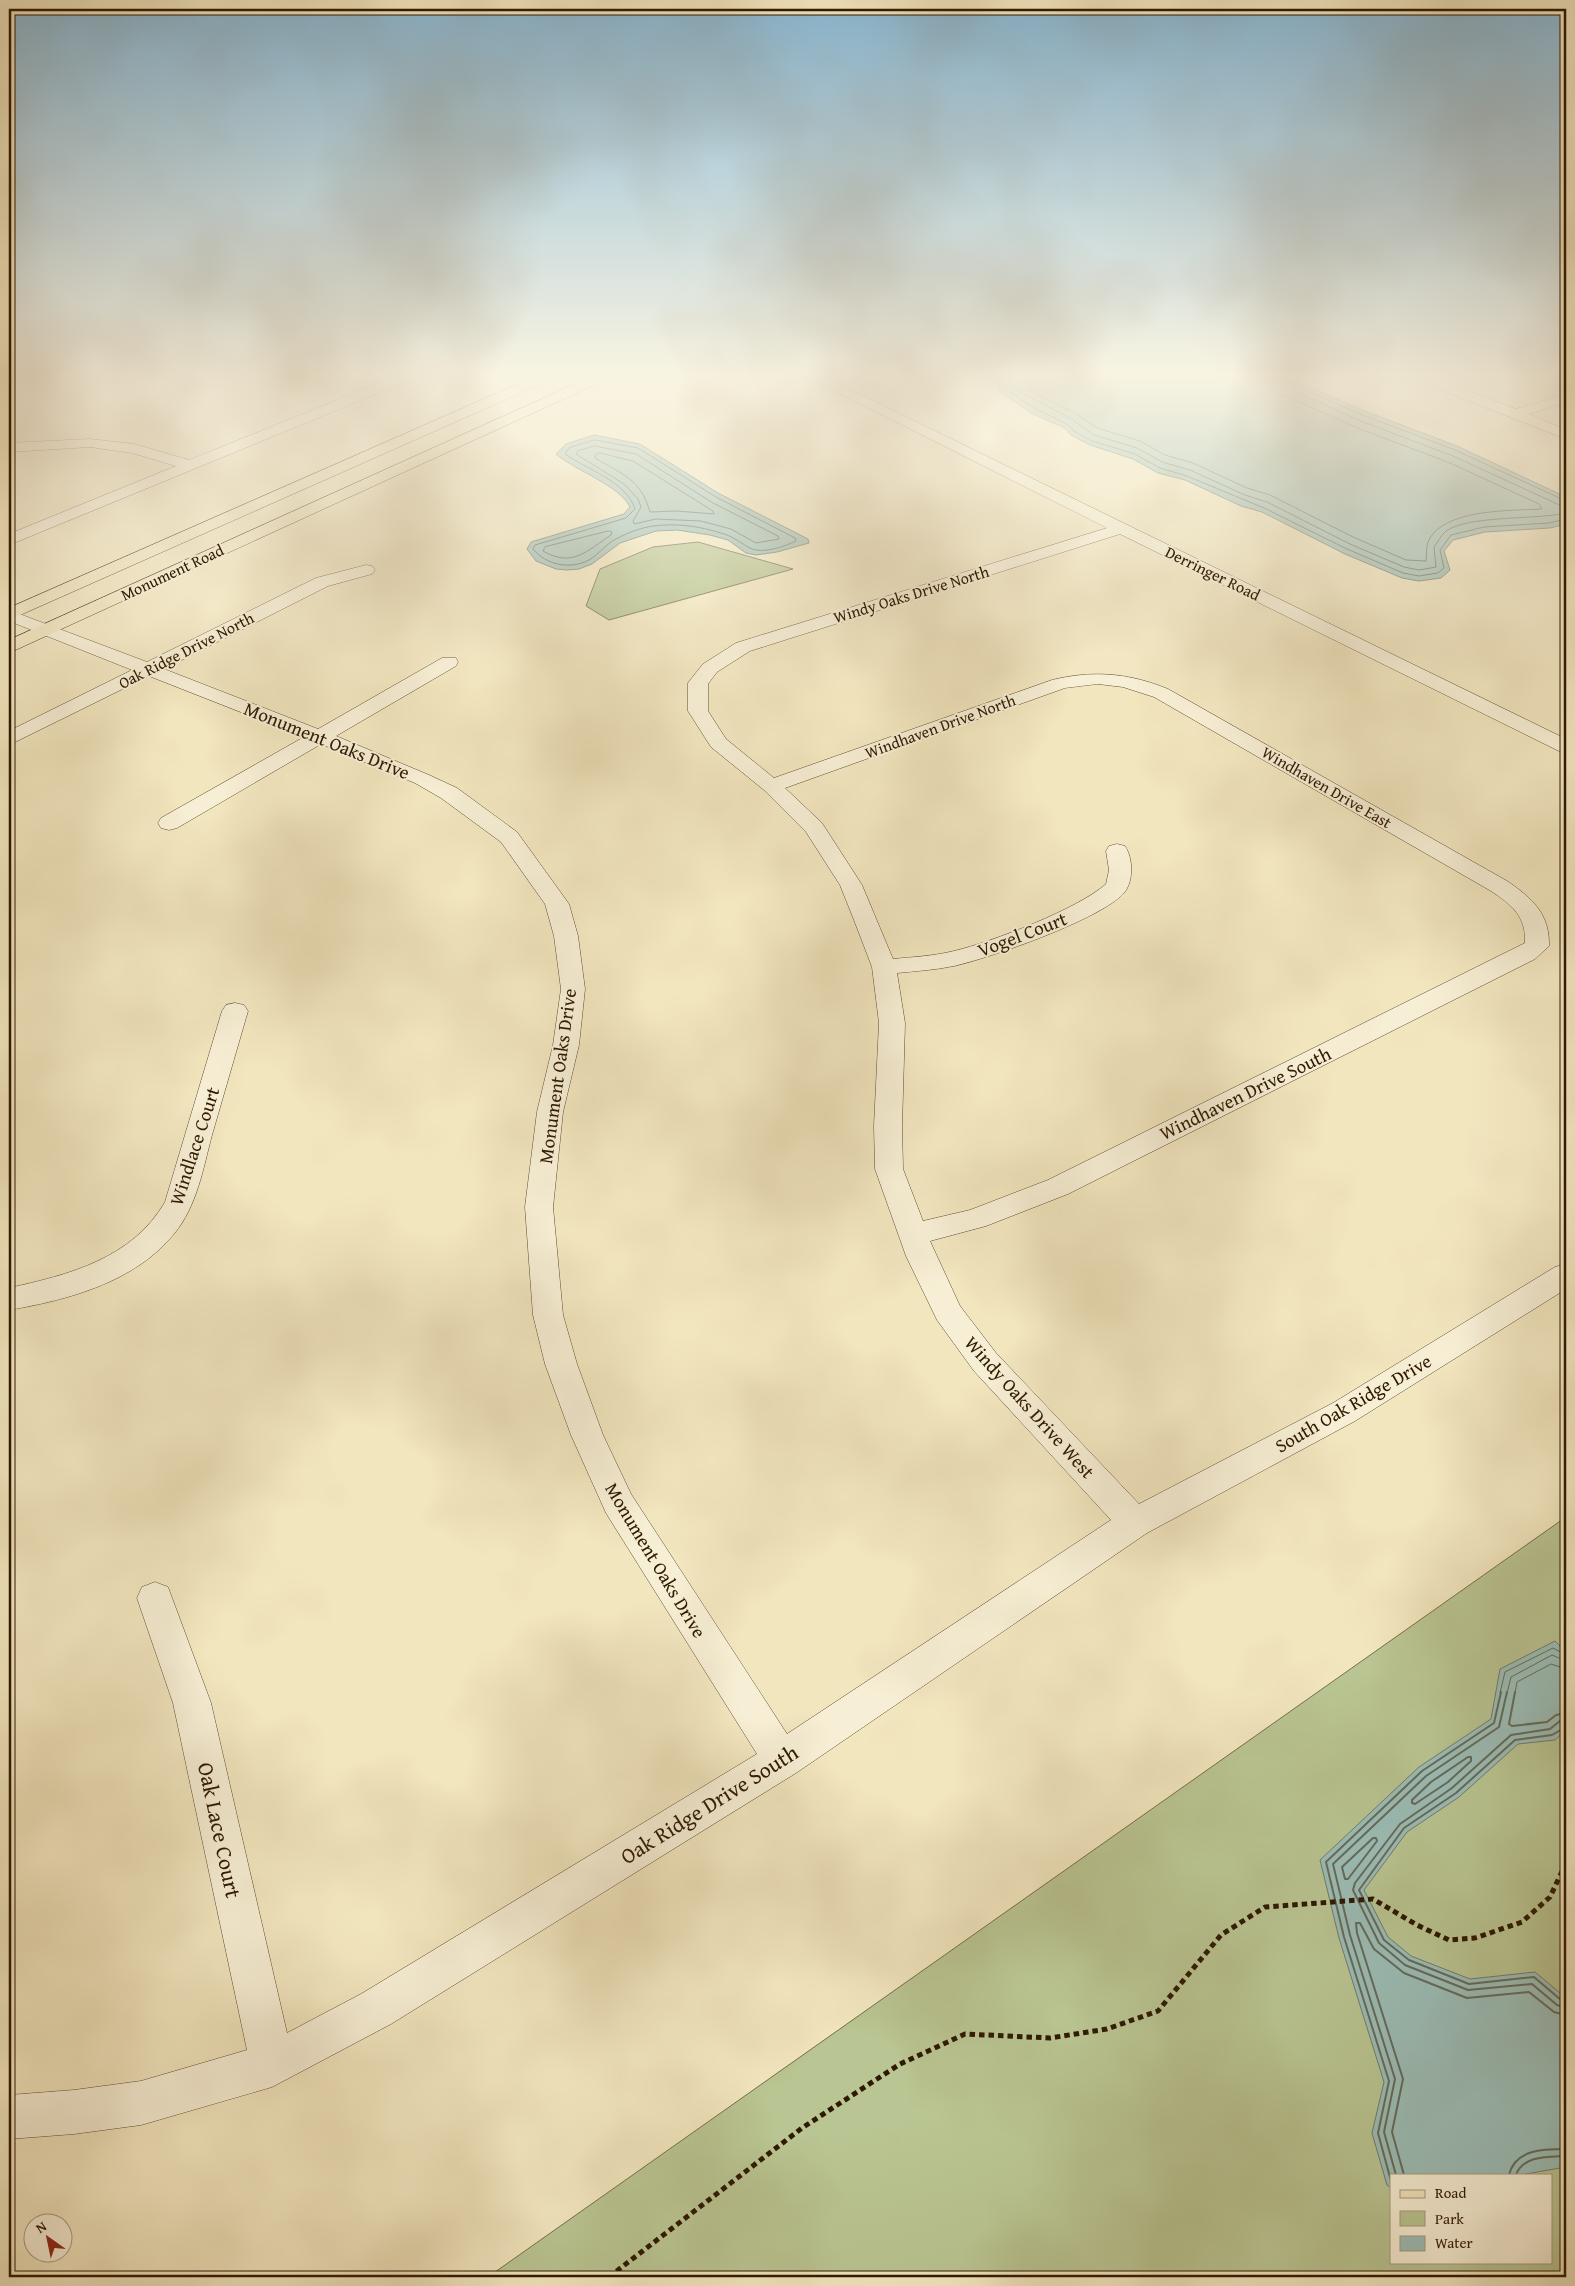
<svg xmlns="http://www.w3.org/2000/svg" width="1575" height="2286" viewBox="0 0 1575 2286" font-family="'Gentium Book Plus',serif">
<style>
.green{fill:#b9c592;stroke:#746f4a;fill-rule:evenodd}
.water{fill:#9cbeb7;stroke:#707c6e}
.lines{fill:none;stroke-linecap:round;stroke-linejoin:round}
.shore-far1{stroke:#656c5c;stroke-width:1}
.shore{stroke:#656c5c;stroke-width:2}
.minor-casing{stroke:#5f4c30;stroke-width:1}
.major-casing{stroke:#2e1901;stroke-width:1}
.path{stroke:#2e1901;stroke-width:5;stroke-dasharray:5.5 4;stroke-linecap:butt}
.minor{fill:#f7efd5;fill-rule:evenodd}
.major{fill:#f2e6bf;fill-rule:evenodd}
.labels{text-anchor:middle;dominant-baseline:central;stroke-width:4;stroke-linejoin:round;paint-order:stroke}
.far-street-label{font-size:16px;fill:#2e1901;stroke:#f7efd5}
.street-label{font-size:19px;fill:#2e1901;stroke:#f7efd5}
.near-street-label{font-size:22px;fill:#2e1901;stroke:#f7efd5}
</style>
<rect width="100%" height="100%" fill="#f2e6bf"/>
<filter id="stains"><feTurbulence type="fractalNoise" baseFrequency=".004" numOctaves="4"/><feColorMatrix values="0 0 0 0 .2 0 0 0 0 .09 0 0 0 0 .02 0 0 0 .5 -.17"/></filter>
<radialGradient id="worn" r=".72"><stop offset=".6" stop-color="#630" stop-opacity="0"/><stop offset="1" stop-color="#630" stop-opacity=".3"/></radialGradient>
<!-- green -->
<path class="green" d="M 698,542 L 793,569 L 609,620 L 586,606 L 600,569 L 653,547 Z
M 1566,1517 L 1566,2277 L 488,2277 ZM 1391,2175 L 1551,2175 L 1551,2262 L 1391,2262 Z"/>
<!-- water -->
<path class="water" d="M 990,373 L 1279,373 L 1362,410 L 1457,446 L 1566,497 L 1566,524 L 1550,528 L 1485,532 L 1453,540 L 1444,551 L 1450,570 L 1441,578 L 1419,581 L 1402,578 L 1345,554 L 1262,512 L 1241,506 L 1185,480 L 1158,473 L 1133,459 L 1090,445 L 1071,435 L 1065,428 L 1031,413 L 1014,401 L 1001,392 Z
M 594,435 L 640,444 L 718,493 L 808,539 L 809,543 L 777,552 L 756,555 L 746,553 L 728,540 L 710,535 L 677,530 L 656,531 L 620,543 L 592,564 L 579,569 L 567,570 L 556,569 L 536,561 L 527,549 L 531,542 L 624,514 L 630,507 C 619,485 576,471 556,454 L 566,444 Z
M 1555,1641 L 1566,1652 L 1566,1730 L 1555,1740 L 1518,1744 L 1459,1797 L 1407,1832 L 1364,1890 L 1388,1937 L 1411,1956 L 1470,1979 L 1535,1972 L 1566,1998 L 1566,2167 L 1520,2175 L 1391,2175 L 1391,2188 L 1387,2185 L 1372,2133 L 1384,2082 L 1339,1938 L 1320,1860 L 1419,1767 L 1491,1719 L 1500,1669 Z"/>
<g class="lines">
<!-- shore-far1 -->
<path class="shore-far1" d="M 996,373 L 1005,389 L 1034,408 L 1067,424 L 1074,431 L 1092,441 L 1135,454 L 1160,468 L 1187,476 L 1264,508 L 1347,549 L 1403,573 L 1419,576 L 1438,573 L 1444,568 L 1440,550 L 1451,535 L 1484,527 L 1549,523 L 1566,519
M 1003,373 L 1010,384 L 1020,392 L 1070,418 L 1094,435 L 1137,448 L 1162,462 L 1190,470 L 1245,495 L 1267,502 L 1350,544 L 1404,567 L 1419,570 L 1436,567 L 1434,547 C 1438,542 1441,535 1446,531 C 1469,515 1536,520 1566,513
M 1012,373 L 1016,380 L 1040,396 L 1073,412 L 1097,428 L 1140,441 L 1165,455 L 1193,463 L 1247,488 L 1270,495 L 1353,537 L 1406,560 L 1426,561 C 1427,555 1426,547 1428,542 C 1442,508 1512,511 1542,509 L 1539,504 L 1450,463 L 1355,427 L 1277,392 L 1269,384 L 1266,373
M 1273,373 L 1275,380 L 1281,385 L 1358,420 L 1453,456 L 1566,508
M 1280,373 L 1283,380 L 1360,414 L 1455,450 L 1566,501
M 595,440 L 638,448 L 716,497 L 795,538 L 796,541 C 783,547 761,555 748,547 C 738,541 732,536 721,533 C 699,526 675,523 653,526 C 640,528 627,533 616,539 C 606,544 599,554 589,560 C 570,570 546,565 533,549 L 535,545 L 626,518 L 635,509 C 627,482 586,469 565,454 L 569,448 Z
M 595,446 L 636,454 L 713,503 L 778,536 L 779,539 L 756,543 L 731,529 L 701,521 L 656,519 L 634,524 L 633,521 L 641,507 L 638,499 L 624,484 L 576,454 L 578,451 Z
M 600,453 L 633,461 L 713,511 L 714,514 L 677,511 L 650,512 C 640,478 623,475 595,458 L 596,454 Z
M 609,531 L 612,532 L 611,535 C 587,551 572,568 543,551 L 545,547 Z
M 1500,1693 L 1505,1672 L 1553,1648 L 1566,1655
M 1507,1693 L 1511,1677 L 1552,1655 L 1566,1661
M 1515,1693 L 1517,1682 L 1551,1664 L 1566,1669"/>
<!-- shore -->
<path class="shore" d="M 1515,1692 L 1509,1724 L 1512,1726 L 1547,1722 L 1556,1715 L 1566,1713
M 1566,1720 L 1560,1721 L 1550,1729 L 1511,1735 L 1452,1788 L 1400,1824 L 1355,1883 L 1353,1890 L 1379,1943 L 1405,1965 L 1468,1990 L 1532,1984 L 1557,2005 L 1566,2008
M 1566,1727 L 1552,1735 L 1515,1740 L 1456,1793 L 1404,1828 L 1359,1890 L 1384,1940 L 1409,1960 L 1469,1984 L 1534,1977 L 1561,2000 L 1566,2001
M 1468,1757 L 1471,1757 L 1471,1761 L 1448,1782 L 1415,1804 L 1412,1803 L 1412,1800 L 1431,1782 Z
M 1373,1838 L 1376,1838 L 1377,1841 L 1348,1879 L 1345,1879 L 1342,1867 Z
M 1396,2175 L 1384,2132 L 1395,2079 L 1350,1935 L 1333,1864 L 1426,1776 L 1499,1727 L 1507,1692
M 1404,2175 L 1392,2132 L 1403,2079 L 1357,1933 L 1356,1923 L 1360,1923 L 1374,1949 L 1404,1973 L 1467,1998 L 1529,1992 L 1554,2012 L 1566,2015
M 1509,2175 C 1515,2149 1544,2149 1566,2149
M 1516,2175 C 1523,2155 1549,2157 1566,2156
M 1391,2181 L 1378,2133 L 1389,2081 L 1344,1937 L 1326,1862 L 1422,1771 L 1494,1723 L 1501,1692"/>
<!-- minor casing -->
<g class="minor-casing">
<path id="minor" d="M 9,373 L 72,373 L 65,377 L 9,380 Z
M 404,373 L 422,373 L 420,376 L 9,545 L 9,534 L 176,466 L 132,453 L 90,447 L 9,452 L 9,443 L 90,439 L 134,444 L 189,460 Z
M 799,373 L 816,373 L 1566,739 L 1566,753 L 1559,751 L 1120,534 L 750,651 L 717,672 L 708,684 L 708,711 L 726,739 L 774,778 L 1052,680 C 1093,670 1129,673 1168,689 L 1507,881 C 1532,898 1550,914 1549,946 L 1535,959 L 1068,1194 L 986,1226 L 930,1241 L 960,1306 L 996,1353 L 1139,1504 L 1333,1403 L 1555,1267 L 1566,1264 L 1566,1289 L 1355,1421 L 1147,1533 L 796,1773 L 391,2024 L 272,2087 L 141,2125 L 74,2134 L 9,2139 L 9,2095 L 74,2090 L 141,2081 L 247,2050 L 173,1703 L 137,1598 L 142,1587 L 155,1582 L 168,1587 L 211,1703 L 287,2033 L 361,1994 L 757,1754 L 606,1513 L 571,1435 L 545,1364 L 533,1315 L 525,1207 L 537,1112 L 553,1045 L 561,989 L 554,936 L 545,904 L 501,842 L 441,798 L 415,783 L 321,744 L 177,828 L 169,830 L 161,828 L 158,823 L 161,818 L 304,737 L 149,676 L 9,745 L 9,731 L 132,670 L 9,621 L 9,610 L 147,662 L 316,578 L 366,565 L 372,566 L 375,570 L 372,574 L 328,586 L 164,669 L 318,729 L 442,658 L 456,658 L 458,662 L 456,666 L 336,736 L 429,775 L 457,788 L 517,832 L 569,904 L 578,936 L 585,989 L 579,1045 L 563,1112 L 553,1207 L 563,1315 L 577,1364 L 603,1435 L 631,1494 L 787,1734 L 1111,1520 L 974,1371 L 937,1320 L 906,1256 L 875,1169 L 874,1126 L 879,1023 L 872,967 L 854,920 L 840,885 L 806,832 L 764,790 L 711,747 L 688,711 L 688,683 L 691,679 L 703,664 L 736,643 L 1107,528 ZM 1098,684 L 1123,687 L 1154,697 L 1491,891 C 1512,905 1526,916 1525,943 L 1048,1180 L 970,1210 L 923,1221 L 903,1169 L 902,1126 L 905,1023 L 897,973 C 916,971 935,970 954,966 C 990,958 1101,919 1124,893 C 1134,881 1133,858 1125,846 L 1117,844 L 1109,846 L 1106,851 L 1109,870 L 1106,884 C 1078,909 992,942 954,951 C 934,956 913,957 893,959 L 862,885 L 822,823 L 785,788 L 1065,688 Z
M 1403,373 L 1422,373 L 1516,409 L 1566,394 L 1566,402 L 1529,414 L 1566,430 L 1566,439 L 1405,376 Z
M 235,1003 L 244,1005 L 248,1011 C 236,1052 224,1094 212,1135 C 203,1169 197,1206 174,1234 C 135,1282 68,1300 9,1310 L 9,1288 C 68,1275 132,1259 165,1202 L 222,1011 L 226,1005 Z"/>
</g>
<!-- major casing -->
<g class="major-casing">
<path id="major" d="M 543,373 L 561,373 L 559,376 L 9,620 L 9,608 Z
M 599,373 L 616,373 L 614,376 L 9,653 L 9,640 Z"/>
</g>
<!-- path -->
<path class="path" d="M 609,2277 L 802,2128 L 900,2064 L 965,2034 L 1050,2038 L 1107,2029 L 1158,2011 L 1221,1935 L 1265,1907 L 1373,1899 L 1417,1925 L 1449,1940 L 1475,1938 L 1522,1922 L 1550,1897 L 1566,1863"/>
<!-- minor -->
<use href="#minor" class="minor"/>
<!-- major -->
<use href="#major" class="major"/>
</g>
<!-- sky -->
<linearGradient id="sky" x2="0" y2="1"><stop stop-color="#89b8d4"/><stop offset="0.54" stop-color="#f9f4e2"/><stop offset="1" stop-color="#f9f4e2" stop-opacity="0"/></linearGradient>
<rect width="1575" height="693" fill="url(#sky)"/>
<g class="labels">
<!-- far-street labels -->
<g class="far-street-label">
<text transform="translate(172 572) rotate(-25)">Monument Road</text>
<text transform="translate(1213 573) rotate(26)">Derringer Road</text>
<text transform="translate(911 594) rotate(-17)">Windy Oaks Drive North</text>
<text transform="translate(186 650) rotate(-27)">Oak Ridge Drive North</text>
<text transform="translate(940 726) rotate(-20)">Windhaven Drive North</text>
<text transform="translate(1327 787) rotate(30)">Windhaven Drive East</text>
</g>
<!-- street labels -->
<g class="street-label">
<text transform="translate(327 740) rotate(22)">Monument Oaks Drive</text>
<text transform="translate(1022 934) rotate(-21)">Vogel Court</text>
<text transform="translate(557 1076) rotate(-82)">Monument Oaks Drive</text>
<text transform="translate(1245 1093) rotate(-26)">Windhaven Drive South</text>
<text transform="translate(194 1146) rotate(-72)">Windlace Court</text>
<text transform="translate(1353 1403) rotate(-30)">South Oak Ridge Drive</text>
<text transform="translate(1030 1407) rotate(48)">Windy Oaks Drive West</text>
<text transform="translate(656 1560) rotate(59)">Monument Oaks Drive</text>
</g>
<!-- near-street labels -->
<g class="near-street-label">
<text transform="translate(709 1804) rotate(-32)">Oak Ridge Drive South</text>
<text transform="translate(220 1830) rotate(78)">Oak Lace Court</text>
</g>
</g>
<!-- margin -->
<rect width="1575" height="2286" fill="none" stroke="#f2e6bf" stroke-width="30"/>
<rect x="10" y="10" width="1555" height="2266" fill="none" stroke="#2e1901" stroke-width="2.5"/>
<rect x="15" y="15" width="1545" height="2256" fill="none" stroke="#2e1901"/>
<!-- legend -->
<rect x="1390" y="2174" width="162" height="90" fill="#f7efd5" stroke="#a79980"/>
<rect x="1400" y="2190" width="25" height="8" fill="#f2e6bf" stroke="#a79980"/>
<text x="1435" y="2198" font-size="15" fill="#2e1901">Road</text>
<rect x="1400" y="2211" width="25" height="15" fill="#b9c592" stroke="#a79980"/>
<text x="1435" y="2224" font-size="15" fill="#2e1901">Park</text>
<rect x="1400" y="2236" width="25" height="15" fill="#9cbeb7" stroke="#a79980"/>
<text x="1435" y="2248" font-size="15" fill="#2e1901">Water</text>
<!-- north arrow -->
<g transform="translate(48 2238) rotate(327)"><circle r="24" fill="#f7efd5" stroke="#a79980"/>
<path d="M0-4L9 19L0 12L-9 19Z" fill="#8f2418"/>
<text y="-8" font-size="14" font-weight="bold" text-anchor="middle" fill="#2e1901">N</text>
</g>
<rect width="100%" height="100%" filter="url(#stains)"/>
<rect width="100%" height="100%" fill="url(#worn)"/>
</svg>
